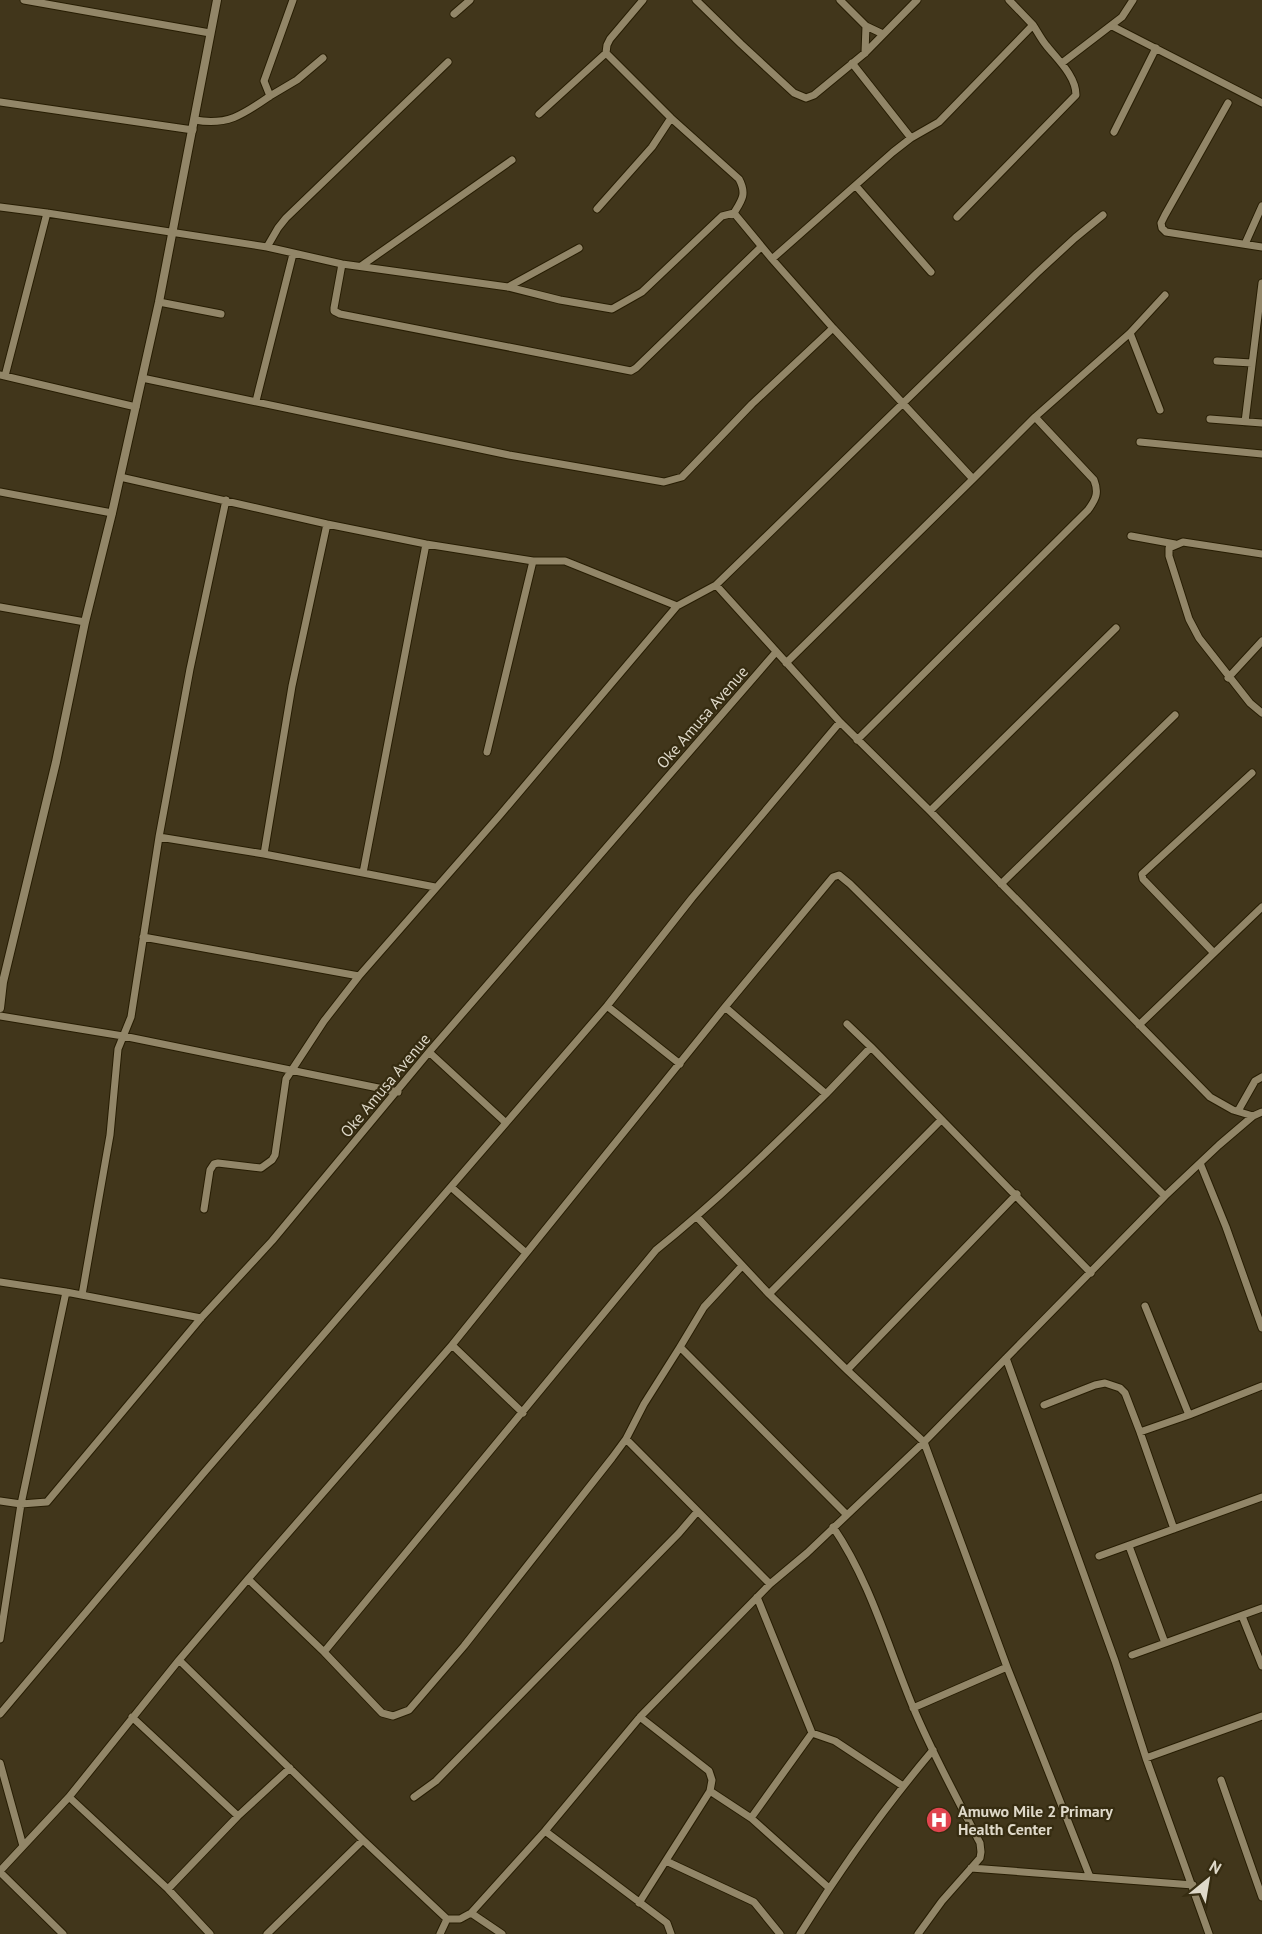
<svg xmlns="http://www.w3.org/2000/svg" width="1262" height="1934" viewBox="0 0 1262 1934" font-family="'PT Sans',sans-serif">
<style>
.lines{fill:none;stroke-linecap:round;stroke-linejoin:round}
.minor-casing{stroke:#271d03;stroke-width:9}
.tertiary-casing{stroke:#271d03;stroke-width:10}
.minor{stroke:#928668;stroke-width:7}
.tertiary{stroke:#928668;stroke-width:8}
.labels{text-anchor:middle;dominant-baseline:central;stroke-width:4.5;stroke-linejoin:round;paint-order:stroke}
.street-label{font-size:16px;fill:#dfd9c9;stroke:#362c11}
.poi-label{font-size:16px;font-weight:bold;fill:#dfd9c9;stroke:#362c11;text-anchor:start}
</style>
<rect width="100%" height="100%" fill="#41361b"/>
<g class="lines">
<!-- minor casing -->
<g class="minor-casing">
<path id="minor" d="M 24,0 L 210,33
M 696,0 L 741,44 L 794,93 L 806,98 L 814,95 L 865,53 L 917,0
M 840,0 L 866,26 L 883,34
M 1009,0 L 1033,25
M 454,14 L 470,0
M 1112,26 L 1262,103
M 606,53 L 607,45 L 610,39 L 643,0
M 865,53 L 866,26
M 852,63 L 911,138
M 1062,63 L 1122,17 L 1133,0
M 270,96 L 297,80 L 323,58
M 0,102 L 193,130
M 1228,103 L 1165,215 L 1161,223 L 1162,228 L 1166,232 L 1262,247
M 539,114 L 606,53 L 671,118 L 739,179 C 747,194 742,200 734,213 L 772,259
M 195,120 C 228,126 244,114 270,96 L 264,81 L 293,0
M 1114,132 L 1156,48
M 856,186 L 931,272
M 0,207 L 47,213 L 267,247 L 342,264 L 508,287 L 560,300 L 612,309 L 642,292 L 722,216 L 734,213
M 597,209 L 652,147 L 671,118
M 1245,244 L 1262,206
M 267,247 L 278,228 L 286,218 L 448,62
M 342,264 L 334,308 L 334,311 L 340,314 L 631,371 L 636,368 L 761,247
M 361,266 L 512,160
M 508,287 L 579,248
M 159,302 L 221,314
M 833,328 L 772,259 L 893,152 L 911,138 L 939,122 L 1033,25 C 1037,31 1041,39 1046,45 C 1057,59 1076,76 1076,95 L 957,217
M 1130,333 L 1160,410
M 1217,361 L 1252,363
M 0,375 L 136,407
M 5,376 L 47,213
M 142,378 L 509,455 L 664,482 L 682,477 L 752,404 L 833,328 L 973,479 L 786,663
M 256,401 L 293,254
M 1210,419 L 1262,423
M 1245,422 L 1262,283
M 1140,442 L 1262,454
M 973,479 L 1035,417 L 1130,333 L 1165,295
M 0,492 L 112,513
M 1131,536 L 1175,544
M 426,544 L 363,873 L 435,887
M 1262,554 L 1183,542 L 1169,548 L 1169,556 L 1189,619 L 1199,638 L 1250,703 L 1262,713
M 716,585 L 1037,273 L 1075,238 L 1103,215
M 0,607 L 85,622
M 1228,678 L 1262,641
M 840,722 L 930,811 L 1210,1097 L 1233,1110 L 1253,1116
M 857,740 L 1088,510 C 1096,499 1099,493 1094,480 L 1035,417
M 487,752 L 533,561
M 930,811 L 1116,628
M 159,837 L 264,854 L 292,686 L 327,524
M 264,854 L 363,873
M 1001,884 L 1175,715
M 143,937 L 359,976
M 1213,952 L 1143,879 L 1142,874 L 1252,773
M 607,1006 L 680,1064
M 725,1007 L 826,1094 L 871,1047 L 1091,1273
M 0,1016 L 123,1036 L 398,1092
M 847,1024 L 871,1047
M 1139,1025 L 1262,907
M 429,1052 L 505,1122
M 1238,1111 L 1255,1081 L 1262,1077
M 1200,1163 L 1226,1227 L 1262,1328
M 451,1187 L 526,1253
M 204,1209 L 210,1170 L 214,1164 L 218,1163 L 261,1168 L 272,1160 L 275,1155 L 286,1079 L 324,1021 L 359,976 L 500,815 L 677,606
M 697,1217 L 769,1294 L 847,1370 L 924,1442 L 1007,1667 L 1090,1877
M 0,1282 L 66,1292 L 201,1318
M 769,1294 L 941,1120
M 82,1295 L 110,1135 L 118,1049 L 131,1017 L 159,837 L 190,669 L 226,500
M 1145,1306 L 1189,1415
M 452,1345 L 523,1413
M 680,1347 L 704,1307 L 742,1266
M 1006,1358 L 1115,1661 L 1146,1758 L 1209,1934
M 847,1370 L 1017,1194
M 1044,1405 L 1095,1385 L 1105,1383 L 1120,1388 L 1125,1393 L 1140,1432 L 1174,1529
M 1140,1432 L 1189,1415 L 1262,1386
M 626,1439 L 770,1584
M 0,1501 L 21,1504 L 47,1502 L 201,1318 L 272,1241 L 429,1052 L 776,652
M 833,1527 C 870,1581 888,1647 913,1707 C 932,1753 957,1798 980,1843 L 981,1852 L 980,1858 L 942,1901 L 918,1934
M 1129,1546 L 1165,1643
M 1099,1556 L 1262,1497
M 248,1579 L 324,1652 L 382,1713 L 393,1716 L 409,1710 L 464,1646 L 612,1458 L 626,1439 L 644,1404 L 680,1347 L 847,1515 L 924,1442 L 1165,1196 L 1219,1145 L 1253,1116 L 1262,1112
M 1242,1616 L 1262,1666
M 0,1639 L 21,1504 L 66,1292
M 324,1652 L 656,1250 C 716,1202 771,1148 826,1094
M 1132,1655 L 1262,1608
M 179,1660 L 363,1840 L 447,1919 L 460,1919 L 471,1913 L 545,1831 L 640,1717 L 770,1584 L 807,1553 L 847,1515
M 913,1708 L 1007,1667
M 0,1714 L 202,1475 L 607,1006 L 692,898 L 840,722 L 716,585 L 677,606 L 565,561 L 533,561 L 426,544 L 327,524 L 120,477
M 132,1717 L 238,1816
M 812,1733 L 835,1741 L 903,1786
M 1146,1758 L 1262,1716
M 0,1763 L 23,1846
M 1221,1780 L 1262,1897
M 710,1791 L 751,1818 L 829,1888
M 69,1797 L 168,1889 L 210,1934
M 414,1797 L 436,1781 L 679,1533 L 697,1512
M 751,1818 L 812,1733 L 757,1597
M 545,1831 L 667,1923 L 671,1934
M 666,1861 L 754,1902 L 780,1934
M 971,1868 L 1193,1885
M 0,1871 L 69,1797 L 179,1660 L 248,1579 L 452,1345 L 725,1007 L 833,877 L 839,875 L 850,884 L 1165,1196
M 0,1872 L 63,1934
M 168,1889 L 238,1816 L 290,1768
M 639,1903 L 710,1791 L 712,1780 L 709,1771 L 640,1717
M 471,1913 L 502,1934
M 267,1934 L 363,1840
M 440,1934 L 447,1919
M 800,1934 C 840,1870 884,1808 933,1750"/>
</g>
<!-- tertiary casing -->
<g class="tertiary-casing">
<path id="tertiary" d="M 0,1008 L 3,982 L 56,762 L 85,622 L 112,513 L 159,302 L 217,0"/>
</g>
<!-- minor -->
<use href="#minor" class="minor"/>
<!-- tertiary -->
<use href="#tertiary" class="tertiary"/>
</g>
<!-- icons -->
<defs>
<g id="hospital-disc" transform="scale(1.35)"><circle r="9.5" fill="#e0444e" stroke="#362c11"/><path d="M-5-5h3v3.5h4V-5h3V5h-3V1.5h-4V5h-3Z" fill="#fff"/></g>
</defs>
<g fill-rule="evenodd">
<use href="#hospital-disc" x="939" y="1820"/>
</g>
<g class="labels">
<!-- street labels -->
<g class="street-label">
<text transform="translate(702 717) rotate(-49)">Oke Amusa Avenue</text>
<text transform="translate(385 1085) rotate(-50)">Oke Amusa Avenue</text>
</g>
<!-- poi labels -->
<g class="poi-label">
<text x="958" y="1811">Amuwo Mile 2 Primary<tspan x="958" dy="18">Health Center</tspan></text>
</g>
</g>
<!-- north arrow -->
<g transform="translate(1208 1880) rotate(30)" stroke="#362c11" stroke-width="4.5" paint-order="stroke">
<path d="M0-4.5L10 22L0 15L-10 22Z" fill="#dfd9c9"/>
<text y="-9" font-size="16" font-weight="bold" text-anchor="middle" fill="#dfd9c9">N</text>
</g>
</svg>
